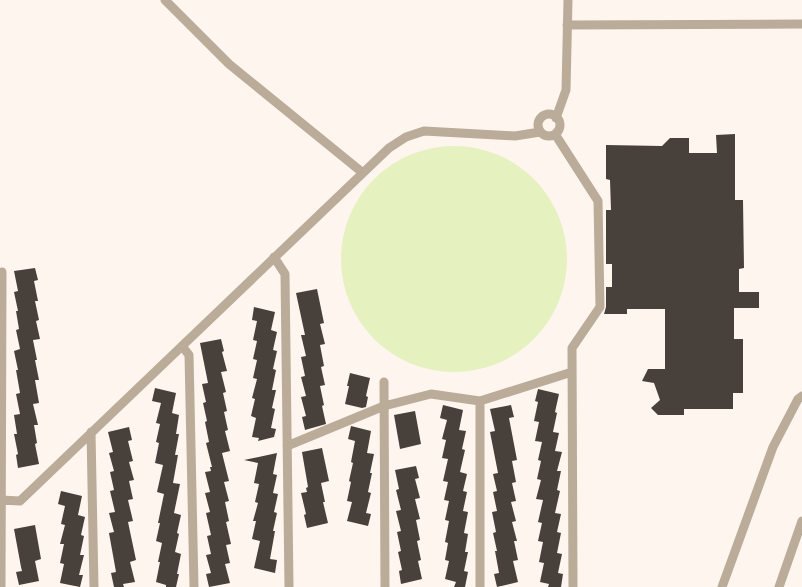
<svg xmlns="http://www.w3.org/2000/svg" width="802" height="587" viewBox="0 0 802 587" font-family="Figtree,sans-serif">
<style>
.green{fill:#e5f1bf}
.building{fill:#47403b}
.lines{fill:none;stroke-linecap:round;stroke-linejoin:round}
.minor{stroke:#baac99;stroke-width:9}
</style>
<rect width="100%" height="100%" fill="#fef5ef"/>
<!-- green -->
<path class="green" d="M341 259a113 113 0 1 1 226 0a113 113 0 1 1-226 0Z"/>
<!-- building -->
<path class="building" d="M 735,134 L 735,200 L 743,200 L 744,268 L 739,269 L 739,292 L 759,292 L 759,308 L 734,308 L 734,339 L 743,339 L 743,393 L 733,393 L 733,409 L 684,409 L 684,415 L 658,415 L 651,408 L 660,400 L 654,383 L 642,381 L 648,369 L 665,369 L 665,309 L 627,309 L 627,314 L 604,314 L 606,307 L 606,287 L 612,287 L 612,264 L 606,264 L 606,210 L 611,210 L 610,180 L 606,179 L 606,145 L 662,146 L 670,138 L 689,138 L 689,153 L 717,153 L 716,135 Z
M 35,268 L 38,280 L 34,281 L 38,301 L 35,301 L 39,320 L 36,321 L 40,339 L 33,340 L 37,360 L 35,360 L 39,380 L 35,380 L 39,403 L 33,404 L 38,425 L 34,425 L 37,443 L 35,444 L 39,464 L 18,468 L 16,455 L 18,454 L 14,434 L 17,434 L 14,415 L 20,414 L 16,394 L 20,393 L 16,370 L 18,370 L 14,351 L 20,349 L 16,330 L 19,329 L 16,311 L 18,311 L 14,292 L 18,291 L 14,271 Z
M 317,289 L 324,323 L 320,324 L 325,344 L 320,345 L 324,366 L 321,367 L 325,385 L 320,386 L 324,405 L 322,406 L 326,424 L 305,430 L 302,417 L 306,416 L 301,397 L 306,396 L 301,377 L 305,376 L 301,357 L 306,356 L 301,335 L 305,335 L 296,293 Z
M 254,307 L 275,312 L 271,330 L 277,332 L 273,350 L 277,351 L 273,369 L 276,370 L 272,390 L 276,390 L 272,408 L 275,409 L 271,428 L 276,429 L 274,437 L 258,441 L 259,438 L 252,437 L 256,418 L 251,416 L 255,399 L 252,398 L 257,379 L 253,378 L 257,360 L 253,359 L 257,341 L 253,340 L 257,321 L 252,320 Z
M 221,339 L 224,351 L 222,352 L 227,371 L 221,372 L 226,392 L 223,393 L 227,411 L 224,412 L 228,430 L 225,431 L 230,451 L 222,453 L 229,481 L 224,482 L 229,501 L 225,502 L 229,521 L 226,522 L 231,544 L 226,545 L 230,563 L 225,564 L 230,583 L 209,587 L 206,574 L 211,573 L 206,555 L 211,554 L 207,536 L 211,535 L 206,513 L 210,512 L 205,493 L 210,492 L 205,472 L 211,471 L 210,467 L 212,467 L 206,443 L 209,442 L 205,422 L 207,421 L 203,403 L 206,402 L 202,384 L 208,383 L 200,343 Z
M 350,373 L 370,378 L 366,396 L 368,397 L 366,407 L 362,408 L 345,404 L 349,386 L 347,386 Z
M 155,388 L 176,393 L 172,413 L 179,415 L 176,434 L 179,434 L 175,455 L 178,455 L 173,483 L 180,484 L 174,513 L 181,515 L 177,533 L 179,534 L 175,552 L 181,554 L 177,574 L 179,574 L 176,587 L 166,587 L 166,585 L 156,582 L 160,562 L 158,562 L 162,543 L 156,541 L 160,523 L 158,523 L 164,494 L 157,492 L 163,465 L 155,463 L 159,443 L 156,442 L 160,424 L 156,423 L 161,403 L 152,401 Z
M 538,389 L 559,394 L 555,412 L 557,413 L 553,432 L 559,433 L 555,451 L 562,452 L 557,471 L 561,471 L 557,490 L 560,491 L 555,513 L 561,514 L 557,532 L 561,533 L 557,553 L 562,554 L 558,573 L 563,574 L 561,587 L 548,587 L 549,584 L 540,582 L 544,563 L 539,562 L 543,542 L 538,541 L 542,523 L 538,522 L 543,500 L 536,499 L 541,480 L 537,479 L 541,461 L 538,460 L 542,442 L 535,441 L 539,422 L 534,421 L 538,402 L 535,401 Z
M 443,405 L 463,410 L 459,430 L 466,431 L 462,449 L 465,450 L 460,472 L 467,474 L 463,491 L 467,492 L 463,511 L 468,512 L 464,533 L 468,534 L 465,552 L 468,552 L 464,571 L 468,572 L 465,587 L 454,587 L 456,582 L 445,579 L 449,561 L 445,560 L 448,543 L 445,542 L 449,521 L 445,520 L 449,501 L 444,500 L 448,482 L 443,481 L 448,459 L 442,458 L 446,440 L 442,439 L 447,420 L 440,418 Z
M 511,405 L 514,417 L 509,418 L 517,460 L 512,461 L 516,482 L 512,483 L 516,501 L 511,502 L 516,521 L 512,522 L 517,541 L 514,541 L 518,560 L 513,561 L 518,582 L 497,587 L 494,574 L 499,573 L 495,551 L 497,551 L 493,533 L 496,532 L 492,512 L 497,511 L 493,492 L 497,491 L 493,474 L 498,473 L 490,432 L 495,431 L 490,409 Z
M 415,411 L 421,444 L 400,449 L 394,415 Z
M 351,426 L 371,431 L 367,453 L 374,454 L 370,473 L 372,473 L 368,492 L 371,493 L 366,513 L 371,514 L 368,526 L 347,521 L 352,502 L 347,501 L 351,482 L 349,481 L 353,463 L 351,462 L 355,441 L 348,439 Z
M 129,427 L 132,440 L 128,441 L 133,461 L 129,462 L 134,480 L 129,481 L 133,499 L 128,500 L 133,521 L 128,522 L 136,560 L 130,562 L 135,582 L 123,584 L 124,587 L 114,587 L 111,573 L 116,572 L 109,533 L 114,532 L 109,513 L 115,512 L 110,491 L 114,490 L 110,472 L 114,471 L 109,453 L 113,452 L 108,432 Z
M 322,448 L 329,481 L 321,483 L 325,502 L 323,502 L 328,523 L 307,528 L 304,515 L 306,514 L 301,493 L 307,492 L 306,488 L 308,487 L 302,452 Z
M 277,453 L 273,474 L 277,475 L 273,493 L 278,494 L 274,512 L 277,513 L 273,531 L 275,531 L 270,559 L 277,560 L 275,573 L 254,568 L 260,541 L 252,539 L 256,521 L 253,521 L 258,503 L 255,502 L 259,484 L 254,483 L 258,463 L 244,460 Z
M 416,466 L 419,478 L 415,479 L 420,498 L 415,499 L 420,519 L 416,520 L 420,540 L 417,541 L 421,560 L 418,561 L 422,579 L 401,584 L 399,571 L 402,570 L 398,552 L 401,551 L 397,532 L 401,531 L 396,511 L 401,510 L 396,490 L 399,489 L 395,470 Z
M 61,491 L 82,496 L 78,515 L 85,517 L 81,535 L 84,536 L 80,555 L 84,555 L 79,575 L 83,575 L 80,587 L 60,583 L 64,564 L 60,563 L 64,544 L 60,544 L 65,525 L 61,524 L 65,506 L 58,504 Z
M 35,525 L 41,559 L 35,561 L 39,581 L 19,585 L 16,572 L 22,571 L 21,567 L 14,529 Z"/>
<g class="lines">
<!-- minor -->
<path class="minor" d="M 165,0 L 229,64 L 363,173
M 567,25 L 802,24
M538 125a11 11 0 1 1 22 0a11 11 0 1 1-22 0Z
M 556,118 L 566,90 L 568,0
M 555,134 L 598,201 L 600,307 L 572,348 L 573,587
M 274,257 L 285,274 L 289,587
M 182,346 L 189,355 L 194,587
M 384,382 L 385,587
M 91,432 L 94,587
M 287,446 L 384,406 L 431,394 L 480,401 L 572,372
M 1,500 L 20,501 L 389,148 L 406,137 L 424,131 L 515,136 L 540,132
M 1,587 L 2,272
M 480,587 L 480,401
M 722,587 L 773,447 L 798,399 L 802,396
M 779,587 L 802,521"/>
</g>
</svg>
